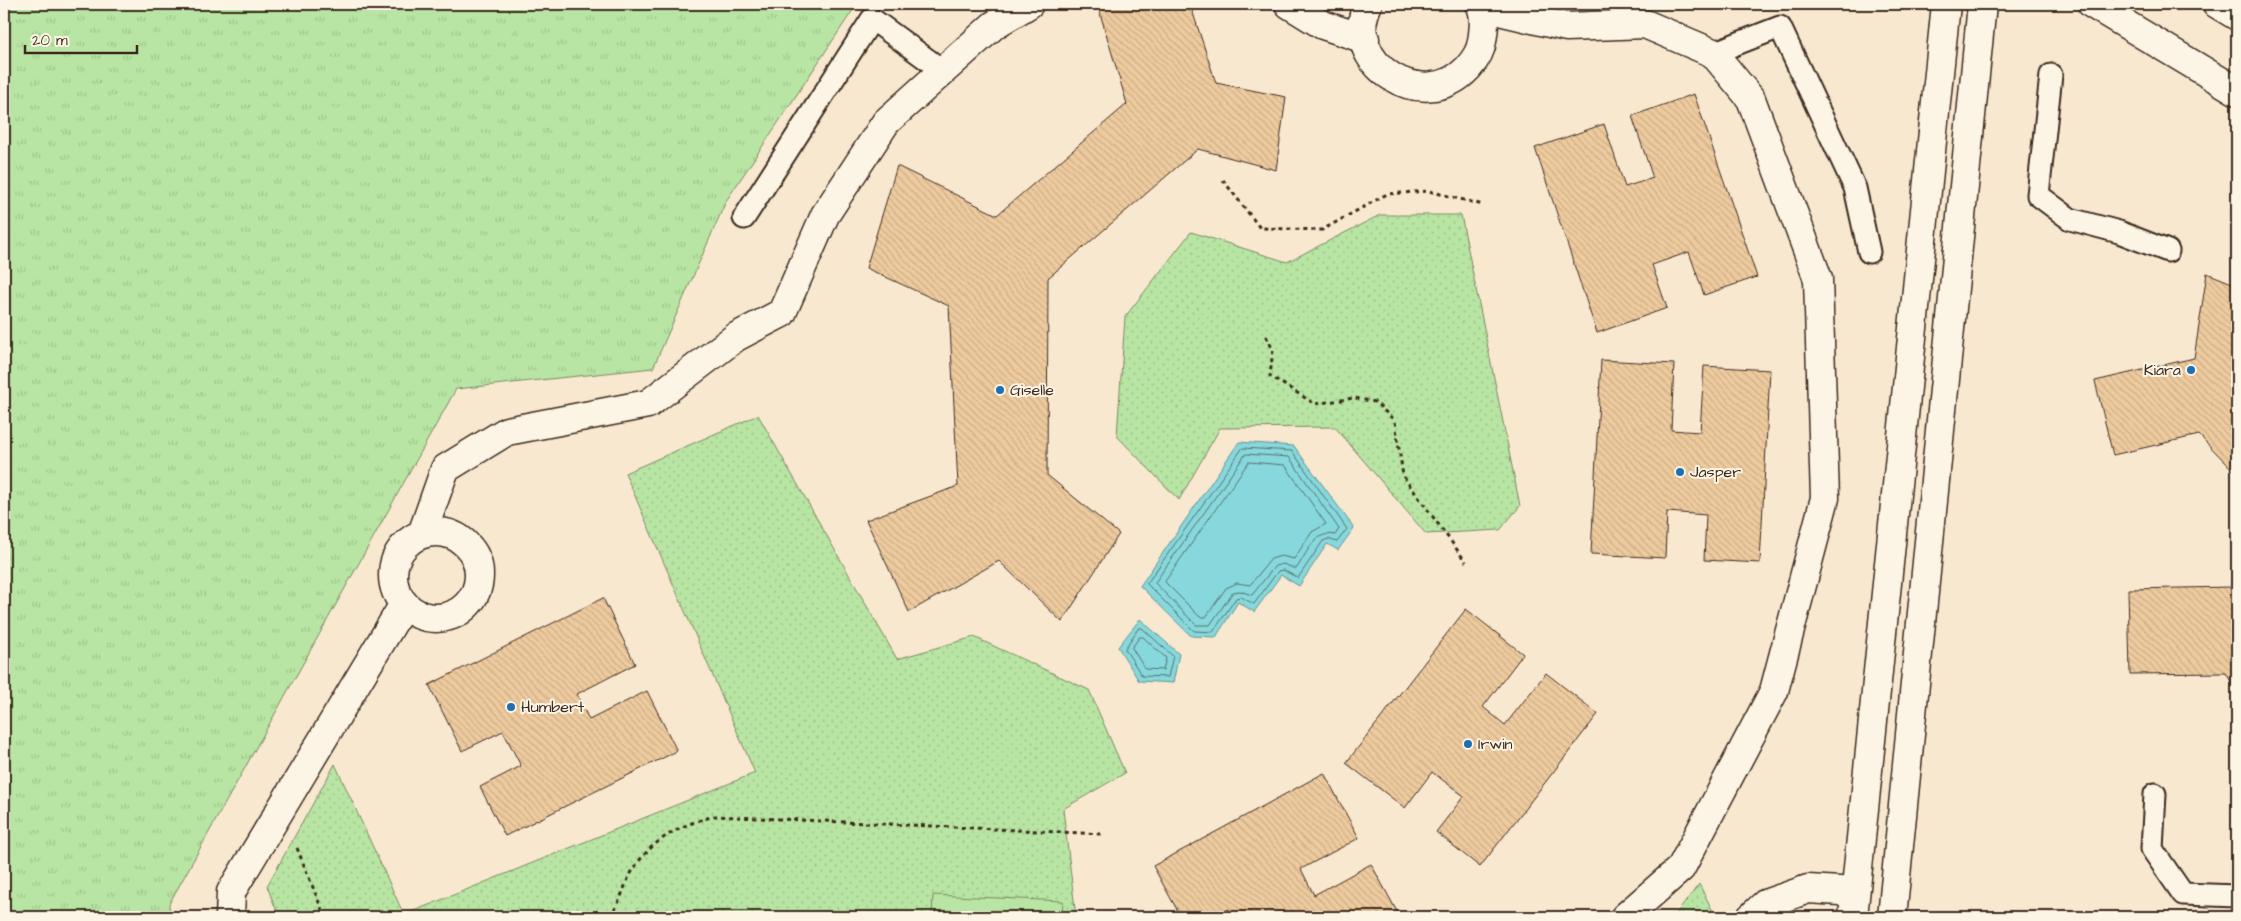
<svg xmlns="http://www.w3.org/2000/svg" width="2241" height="921" viewBox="0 0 2241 921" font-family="'Architects Daughter',sans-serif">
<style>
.grass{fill:url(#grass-tufts);stroke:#7a8860}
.park{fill:url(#park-dots);stroke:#7a8860}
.pitch{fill:#b8e5a3;stroke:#7a8860}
.water{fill:#86d8dc;stroke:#689290}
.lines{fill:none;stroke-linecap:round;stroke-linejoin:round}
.shore{stroke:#59706a;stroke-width:1}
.building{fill:url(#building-back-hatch);stroke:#3b2a1e}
.lane-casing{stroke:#3b2a1e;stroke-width:25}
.street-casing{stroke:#3b2a1e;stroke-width:31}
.secondary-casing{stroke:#3b2a1e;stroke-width:31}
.path{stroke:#3b2a1e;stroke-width:3;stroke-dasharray:4 4;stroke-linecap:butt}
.lane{stroke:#fcf5e5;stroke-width:21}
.street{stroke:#fcf5e5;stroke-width:28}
.secondary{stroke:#fcf5e5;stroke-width:28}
.poi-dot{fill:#1f6fb2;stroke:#fcf5e5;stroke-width:2}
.labels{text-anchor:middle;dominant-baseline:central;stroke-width:4;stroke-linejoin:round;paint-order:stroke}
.poi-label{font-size:16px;fill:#3b2a1e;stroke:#fcf5e5;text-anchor:start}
</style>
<defs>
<pattern id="grass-tufts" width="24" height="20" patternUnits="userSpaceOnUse" patternTransform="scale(1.25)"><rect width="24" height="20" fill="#b8e5a3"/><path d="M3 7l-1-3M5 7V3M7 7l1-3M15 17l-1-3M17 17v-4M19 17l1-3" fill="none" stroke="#9fc58c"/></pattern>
<pattern id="park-dots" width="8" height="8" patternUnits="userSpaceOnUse" patternTransform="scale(1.25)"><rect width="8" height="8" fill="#b8e5a3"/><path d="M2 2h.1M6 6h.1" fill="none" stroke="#9fc58c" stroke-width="1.8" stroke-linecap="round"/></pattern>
<pattern id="building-back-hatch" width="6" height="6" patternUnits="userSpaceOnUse" patternTransform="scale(1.25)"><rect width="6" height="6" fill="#eecb9f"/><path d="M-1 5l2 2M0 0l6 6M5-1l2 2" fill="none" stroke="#cdae88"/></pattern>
</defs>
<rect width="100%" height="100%" fill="#f8e8d0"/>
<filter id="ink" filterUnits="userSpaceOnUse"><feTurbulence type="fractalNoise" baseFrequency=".02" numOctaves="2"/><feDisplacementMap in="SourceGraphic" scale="10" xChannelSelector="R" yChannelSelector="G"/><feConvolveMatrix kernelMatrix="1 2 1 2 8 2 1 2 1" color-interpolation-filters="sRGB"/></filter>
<g filter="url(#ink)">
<!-- grass -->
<path class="grass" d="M 4,4 L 857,4 L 726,201 L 653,368 L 456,389 L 169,904 L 170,917 L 4,917 Z"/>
<!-- park -->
<path class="park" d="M 1380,215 L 1461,215 L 1520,506 L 1500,530 L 1426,534 L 1335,427 L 1220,428 L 1179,500 L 1117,436 L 1125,317 L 1191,232 L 1287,262 Z
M 758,415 L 897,659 L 974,637 L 1089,690 L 1125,773 L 1063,809 L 1076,917 L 279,917 L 267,886 L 335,764 L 404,915 L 755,773 L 625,473 Z
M 1699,884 L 1716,917 L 1674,917 Z"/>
<!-- pitch -->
<path class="pitch" d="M 933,895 L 1063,901 L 1062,917 L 932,917 Z"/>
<!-- water -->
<path class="water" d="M 1239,442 L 1294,446 L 1354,528 L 1338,550 L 1327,544 L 1299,586 L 1281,575 L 1254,612 L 1238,602 L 1216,637 L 1191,636 L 1140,586 Z
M 1140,619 L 1179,654 L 1173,683 L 1139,681 L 1118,647 Z"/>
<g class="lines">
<!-- shore -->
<path class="shore" d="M 1243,448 L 1292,451 L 1347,529 L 1337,542 L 1328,539 L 1323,541 L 1298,578 L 1283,570 L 1278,571 L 1254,604 L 1241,597 L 1236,598 L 1213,632 L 1194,631 L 1147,584 Z
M 1246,454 L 1289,457 L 1339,529 L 1335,535 C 1314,530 1307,554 1296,569 L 1283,564 L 1275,566 L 1252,595 L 1240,591 L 1233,592 L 1210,625 L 1196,625 L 1155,583 Z
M 1249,462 L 1285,465 L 1326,524 L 1312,532 L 1294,559 L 1281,556 L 1271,559 L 1250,585 L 1237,583 L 1226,588 L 1206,617 L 1200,617 L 1165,582 Z
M 1139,628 L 1142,628 L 1173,656 L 1168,677 L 1142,676 L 1125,649 Z
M 1140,637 L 1143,637 L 1166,658 L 1163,670 L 1145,669 L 1132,648 Z"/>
</g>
<!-- building -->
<path class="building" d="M 1118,4 L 1190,4 L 1216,83 L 1286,97 L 1276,170 L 1198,149 L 1048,278 L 1047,475 L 1119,534 L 1062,622 L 999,561 L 909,612 L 866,520 L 958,486 L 949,306 L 866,268 L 897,166 L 997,215 L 1127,104 L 1099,10 Z
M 1694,94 L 1757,277 L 1704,295 L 1689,252 L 1652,265 L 1667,308 L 1597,333 L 1535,148 L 1604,124 L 1625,187 L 1653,178 L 1632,116 Z
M 2207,273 L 2237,285 L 2237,474 L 2199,435 L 2113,455 L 2095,381 L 2194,358 Z
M 1601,360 L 1674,364 L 1671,430 L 1700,432 L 1704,366 L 1770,370 L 1760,563 L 1704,560 L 1706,515 L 1667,512 L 1665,558 L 1591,554 Z
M 2237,580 L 2237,692 L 2226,673 L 2130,674 L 2128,589 L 2233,587 Z
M 603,598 L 635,664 L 577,694 L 589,720 L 647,691 L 677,751 L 505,836 L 480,787 L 521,766 L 503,731 L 462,751 L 429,685 Z
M 1466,609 L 1523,654 L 1483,707 L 1505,725 L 1546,673 L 1598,714 L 1480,867 L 1436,832 L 1464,796 L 1432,772 L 1405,808 L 1346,763 Z
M 1324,773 L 1359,838 L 1301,869 L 1314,895 L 1371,864 L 1400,917 L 1233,917 L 1229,909 L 1213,917 L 1181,917 L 1153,866 Z"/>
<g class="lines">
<!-- lane casing -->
<g class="lane-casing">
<path id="lane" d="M 1713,53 L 1780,27 L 1855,188 L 1869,252
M 2051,75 L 2038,195 L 2070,219 L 2119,232 L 2168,251
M 744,218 L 872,19 L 943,71
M 2155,794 L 2152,849 L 2183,894 L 2237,896"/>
</g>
<!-- street casing -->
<g class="street-casing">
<path id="street" d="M 1289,4 L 1323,25 L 1365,39
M 1368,4 C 1340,63 1423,116 1468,68 C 1475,60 1481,51 1482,41 C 1484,29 1486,15 1480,4
M 2092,4 L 2237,91
M 2217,4 L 2237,16
M 1482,7 L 1566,27 L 1645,24 L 1713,53 L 1751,99 L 1818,279 L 1825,498 L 1774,691 L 1681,868 L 1625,917
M393 575a43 43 0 1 1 86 0a43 43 0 1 1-86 0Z
M 422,534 L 445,469 L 507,431 L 648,404 L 736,337 L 782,313 L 825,215 L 886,122 L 994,25 L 1029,4
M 230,917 L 231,892 L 404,604
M 1751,917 L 1765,904 L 1808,889 L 1855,892"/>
</g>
<!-- secondary casing -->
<g class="secondary-casing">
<path id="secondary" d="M 1853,917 L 1946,4
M 1892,917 L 1982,4"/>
</g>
<!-- path -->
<path class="path" d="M 1223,180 L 1260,228 L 1322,230 L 1387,194 L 1429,191 L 1483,205
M 1266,336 L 1273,350 L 1270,376 L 1315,404 L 1354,398 L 1375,402 L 1395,421 L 1403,476 L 1466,562
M 297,848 L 325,917
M 609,917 C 619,906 622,892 628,879 C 645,844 677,825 715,816 L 1103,834"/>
<!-- lane -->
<use href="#lane" class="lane"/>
<!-- street -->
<use href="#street" class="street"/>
<!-- secondary -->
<use href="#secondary" class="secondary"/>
</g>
</g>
<!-- markers -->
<g class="poi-dot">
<circle cx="2191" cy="370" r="5"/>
<circle cx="1000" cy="390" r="5"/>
<circle cx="1680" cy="472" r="5"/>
<circle cx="511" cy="707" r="5"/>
<circle cx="1468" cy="744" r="5"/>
</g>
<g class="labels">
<!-- poi labels -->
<g class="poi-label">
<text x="2181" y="370" text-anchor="end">Kiara</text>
<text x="1010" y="390">Giselle</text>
<text x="1690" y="472">Jasper</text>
<text x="521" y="707">Humbert</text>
<text x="1478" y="744">Irwin</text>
</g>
</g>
<!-- margin -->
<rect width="2241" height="921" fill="none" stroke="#fcf5e5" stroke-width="20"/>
<rect x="10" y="10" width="2221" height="901" fill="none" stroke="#3b2a1e" stroke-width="2" filter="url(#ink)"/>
<!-- scale -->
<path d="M25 45v8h112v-8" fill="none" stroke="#3b2a1e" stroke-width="2.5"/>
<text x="32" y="45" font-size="15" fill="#3b2a1e" stroke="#fcf5e5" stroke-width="4" paint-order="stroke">20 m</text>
</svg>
